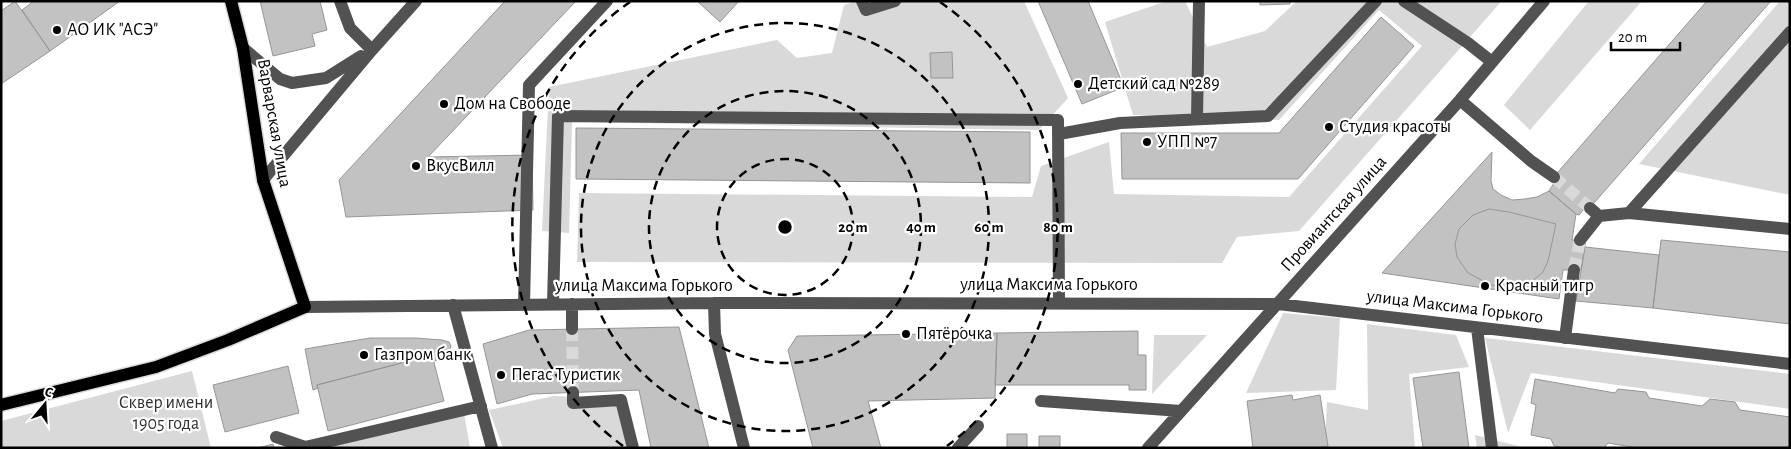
<svg xmlns="http://www.w3.org/2000/svg" width="1791" height="449" viewBox="0 0 1791 449" font-family="'Alegreya Sans',sans-serif">
<style>
.green{fill:#d9d9d9}
.building{fill:#c2c2c2;stroke:#969696}
.lines{fill:none;stroke-linecap:round;stroke-linejoin:round}
.minor-tunnel{stroke:#d9d9d9;stroke-width:12;stroke-dasharray:12 6;stroke-linecap:butt}
.major-casing{stroke:#dbdbdb;stroke-width:15}
.minor{stroke:#525252;stroke-width:12}
.major{stroke:#000;stroke-width:12}
.ring{fill:none;stroke:#000;stroke-width:2.5;stroke-dasharray:9 6}
.poi-dot{fill:#000;stroke:#fff;stroke-width:2}
.labels{text-anchor:middle;dominant-baseline:central;stroke-width:4.5;stroke-linejoin:round;paint-order:stroke}
.poi-label{font-size:18px;fill:#000;stroke:#fff;text-anchor:start}
.street-label{font-size:18px;fill:#000;stroke:#fff}
.park-label{font-size:18px;fill:#303030;stroke:#fff}
.centre{fill:#000;stroke:#fff;stroke-width:2.5}
.ring-label{font-size:15px;text-anchor:middle;font-weight:bold;fill:#000;stroke:#fff;stroke-width:4.5;stroke-linejoin:round;paint-order:stroke}
</style>
<rect width="100%" height="100%" fill="#fff"/>
<!-- green -->
<path class="green" d="M 857,1 L 1024,1 L 1068,98 L 1039,130 L 572,122 L 569,233 L 542,231 L 549,87 L 777,40 L 797,58 L 832,53 L 844,5 Z
M 1167,1 L 1185,1 L 1207,47 L 1265,31 L 1297,1 L 1497,1 L 1500,3 L 1299,231 L 1237,237 L 1222,263 L 577,262 L 579,193 L 1032,197 L 1041,166 L 1109,142 L 1114,194 L 1289,197 L 1422,46 L 1379,10 L 1279,120 L 1133,115 L 1105,22 Z
M 1589,1 L 1642,1 L 1530,130 L 1504,105 Z
M 1780,1 L 1790,1 L 1790,195 L 1639,164 Z
M 1283,313 L 1340,318 L 1336,390 L 1246,393 Z
M 1367,324 L 1456,335 L 1469,367 L 1409,374 L 1415,448 L 1325,448 L 1327,402 L 1368,410 Z
M 1154,335 L 1207,335 L 1152,394 Z
M 1485,338 L 1790,374 L 1790,409 L 1531,373 L 1508,433 Z
M 192,371 L 211,448 L 1,448 L 1,421 Z
M 554,396 L 616,399 L 628,448 L 503,448 L 489,410 Z
M 464,413 L 470,448 L 283,447 Z
M 1475,435 L 1522,447 L 1523,448 L 1477,448 Z"/>
<!-- building -->
<path class="building" d="M 15,1 L 50,51 L 1,84 L 1,11 Z
M 34,1 L 120,1 L 50,51 L 22,10 Z
M 260,1 L 320,1 L 327,30 L 312,34 L 315,46 L 273,56 Z
M 505,1 L 576,1 L 428,157 L 532,155 L 533,210 L 346,217 L 339,180 Z
M 697,1 L 739,1 L 720,22 Z
M 1038,1 L 1088,1 L 1124,87 L 1082,104 Z
M 1260,1 L 1290,1 L 1290,4 L 1260,5 Z
M 1707,1 L 1771,1 L 1587,211 L 1584,209 L 1579,215 L 1576,214 L 1549,191 L 1554,183 L 1551,180 Z
M 1381,17 L 1414,46 L 1298,179 L 1122,179 L 1121,133 L 1279,133 Z
M 952,52 L 953,78 L 931,78 L 930,53 Z
M 576,128 L 1030,132 L 1030,183 L 576,179 Z
M 1492,152 L 1491,181 L 1493,189 L 1501,195 L 1512,200 L 1525,199 L 1537,197 L 1549,191 L 1576,214 L 1572,240 L 1586,239 L 1581,270 L 1563,270 L 1559,299 L 1382,273 Z
M 1489,209 L 1509,212 L 1556,224 L 1548,261 L 1543,272 L 1529,284 L 1511,288 L 1491,285 L 1468,273 L 1457,257 L 1455,244 L 1459,229 L 1473,215 Z
M 1661,240 L 1790,252 L 1790,324 L 1653,308 Z
M 1585,247 L 1659,255 L 1653,308 L 1576,301 Z
M 679,327 L 709,448 L 651,448 L 639,390 L 532,394 L 497,404 L 483,344 L 529,330 Z
M 1138,331 L 1138,355 L 1146,355 L 1146,390 L 1129,390 L 1129,385 L 995,385 L 997,333 Z
M 997,333 L 995,398 L 868,401 L 881,448 L 813,448 L 788,350 L 797,336 Z
M 370,338 L 415,338 L 442,340 L 449,342 L 451,346 L 448,355 L 443,358 L 434,361 L 432,355 L 317,385 L 318,388 L 313,390 L 305,349 Z
M 432,355 L 444,401 L 328,431 L 317,385 Z
M 288,366 L 299,413 L 225,432 L 213,385 Z
M 1459,372 L 1469,448 L 1423,448 L 1413,378 Z
M 1535,379 L 1615,393 L 1618,389 L 1646,392 L 1649,398 L 1702,406 L 1710,399 L 1735,402 L 1740,410 L 1790,417 L 1790,448 L 1638,448 L 1608,443 L 1604,448 L 1565,448 L 1554,446 L 1551,439 L 1531,435 L 1536,405 L 1531,403 Z
M 1292,395 L 1293,400 L 1320,395 L 1328,446 L 1313,448 L 1253,448 L 1247,401 Z
M 1007,434 L 1027,434 L 1027,448 L 1007,448 Z
M 1039,436 L 1060,436 L 1060,448 L 1039,448 Z
M 273,444 L 274,448 L 258,448 Z"/>
<g class="lines">
<!-- minor-tunnel -->
<path class="minor-tunnel" d="M 1554,177 L 1590,208
M 1574,270 L 1580,240
M 572,329 L 573,392"/>
<!-- major casing -->
<g class="major-casing">
<path id="major" d="M 1,405 L 156,367 L 228,340 L 305,307 L 263,180 L 243,48 L 231,1"/>
</g>
<!-- minor -->
<path class="minor" d="M 340,1 L 350,28 L 372,50
M 862,1 L 866,10 L 895,1
M 1404,1 L 1468,43 L 1492,62
M 1790,32 L 1629,213 L 1790,229
M 243,48 L 280,79 L 292,83 L 326,78 L 361,56
M 1460,100 L 1531,161 L 1554,177
M 1197,119 L 1199,1
M 1059,134 L 1120,123 L 1268,116 L 1376,1
M 263,180 L 372,50 L 416,1
M 1599,216 L 1629,213
M 1580,240 L 1599,216 L 1590,208
M 714,303 L 715,334 L 744,448
M 553,304 L 558,116 L 1058,120 L 1059,302
M 572,304 L 572,329
M 453,305 L 492,448
M 524,305 L 529,85 L 607,1
M 305,307 L 714,303 L 1278,304 L 1790,364
M 1477,328 L 1492,448
M 1565,338 L 1574,270
M 573,392 L 573,403 L 621,400 L 633,448
M 1041,401 L 1181,411
M 276,437 L 305,447 L 481,406
M 958,448 L 978,426
M 1148,448 L 1460,100 L 1544,1"/>
<!-- major -->
<use href="#major" class="major"/>
</g>
<!-- distance rings -->
<g class="ring">
<circle cx="785" cy="227" r="68"/>
<circle cx="785" cy="227" r="136"/>
<circle cx="785" cy="227" r="204"/>
<path d="M623 446A273 273 0 0 1 630 2M940 2A273 273 0 0 1 947 446"/>
</g>
<!-- markers -->
<g class="poi-dot">
<circle cx="57" cy="30" r="5"/>
<circle cx="1078" cy="84" r="5"/>
<circle cx="444" cy="104" r="5"/>
<circle cx="1329" cy="127" r="5"/>
<circle cx="1147" cy="142" r="5"/>
<circle cx="416" cy="166" r="5"/>
<circle cx="1485" cy="286" r="5"/>
<circle cx="906" cy="334" r="5"/>
<circle cx="364" cy="355" r="5"/>
<circle cx="501" cy="375" r="5"/>
</g>
<g class="labels">
<!-- poi labels -->
<g class="poi-label">
<text x="67" y="30">АО ИК "АСЭ"</text>
<text x="1088" y="84">Детский сад №289</text>
<text x="454" y="104">Дом на Свободе</text>
<text x="1339" y="127">Студия красоты</text>
<text x="1157" y="142">УПП №7</text>
<text x="426" y="166">ВкусВилл</text>
<text x="1495" y="286">Красный тигр</text>
<text x="916" y="334">Пятёрочка</text>
<text x="374" y="355">Газпром банк</text>
<text x="511" y="375">Пегас Туристик</text>
</g>
<!-- street labels -->
<g class="street-label">
<text transform="translate(274 123) rotate(80)">Варварская улица</text>
<text transform="translate(1334 214) rotate(-48)">Провиантская улица</text>
<text x="1049" y="285">улица Максима Горького</text>
<text x="644" y="286">улица Максима Горького</text>
<text transform="translate(1455 307) rotate(7)">улица Максима Горького</text>
</g>
<!-- park labels -->
<g class="park-label">
<text x="166" y="403">Сквер имени<tspan x="166" dy="21">1905 года</tspan></text>
</g>
</g>
<circle cx="785" cy="227" r="8" class="centre"/>
<g class="ring-label">
<text x="853" y="232">20 m</text>
<text x="921" y="232">40 m</text>
<text x="989" y="232">60 m</text>
<text x="1058" y="232">80 m</text>
</g>
<!-- border -->
<rect width="1791" height="449" fill="none" stroke="#000000" stroke-width="5"/>
<!-- north arrow -->
<g transform="translate(45 404) rotate(18)" stroke="#ffffff" stroke-width="4" paint-order="stroke">
<path d="M0-4L9 19L0 12L-9 19Z" fill="#000000"/>
<text y="-8" font-size="14" font-weight="bold" text-anchor="middle" fill="#000000">С</text>
</g>
<!-- scale -->
<path d="M1611 42v8h69v-8" fill="none" stroke="#000000" stroke-width="2.5"/>
<text x="1618" y="42" font-size="15" fill="#000000" stroke="#ffffff" stroke-width="4" paint-order="stroke">20 m</text>
</svg>
